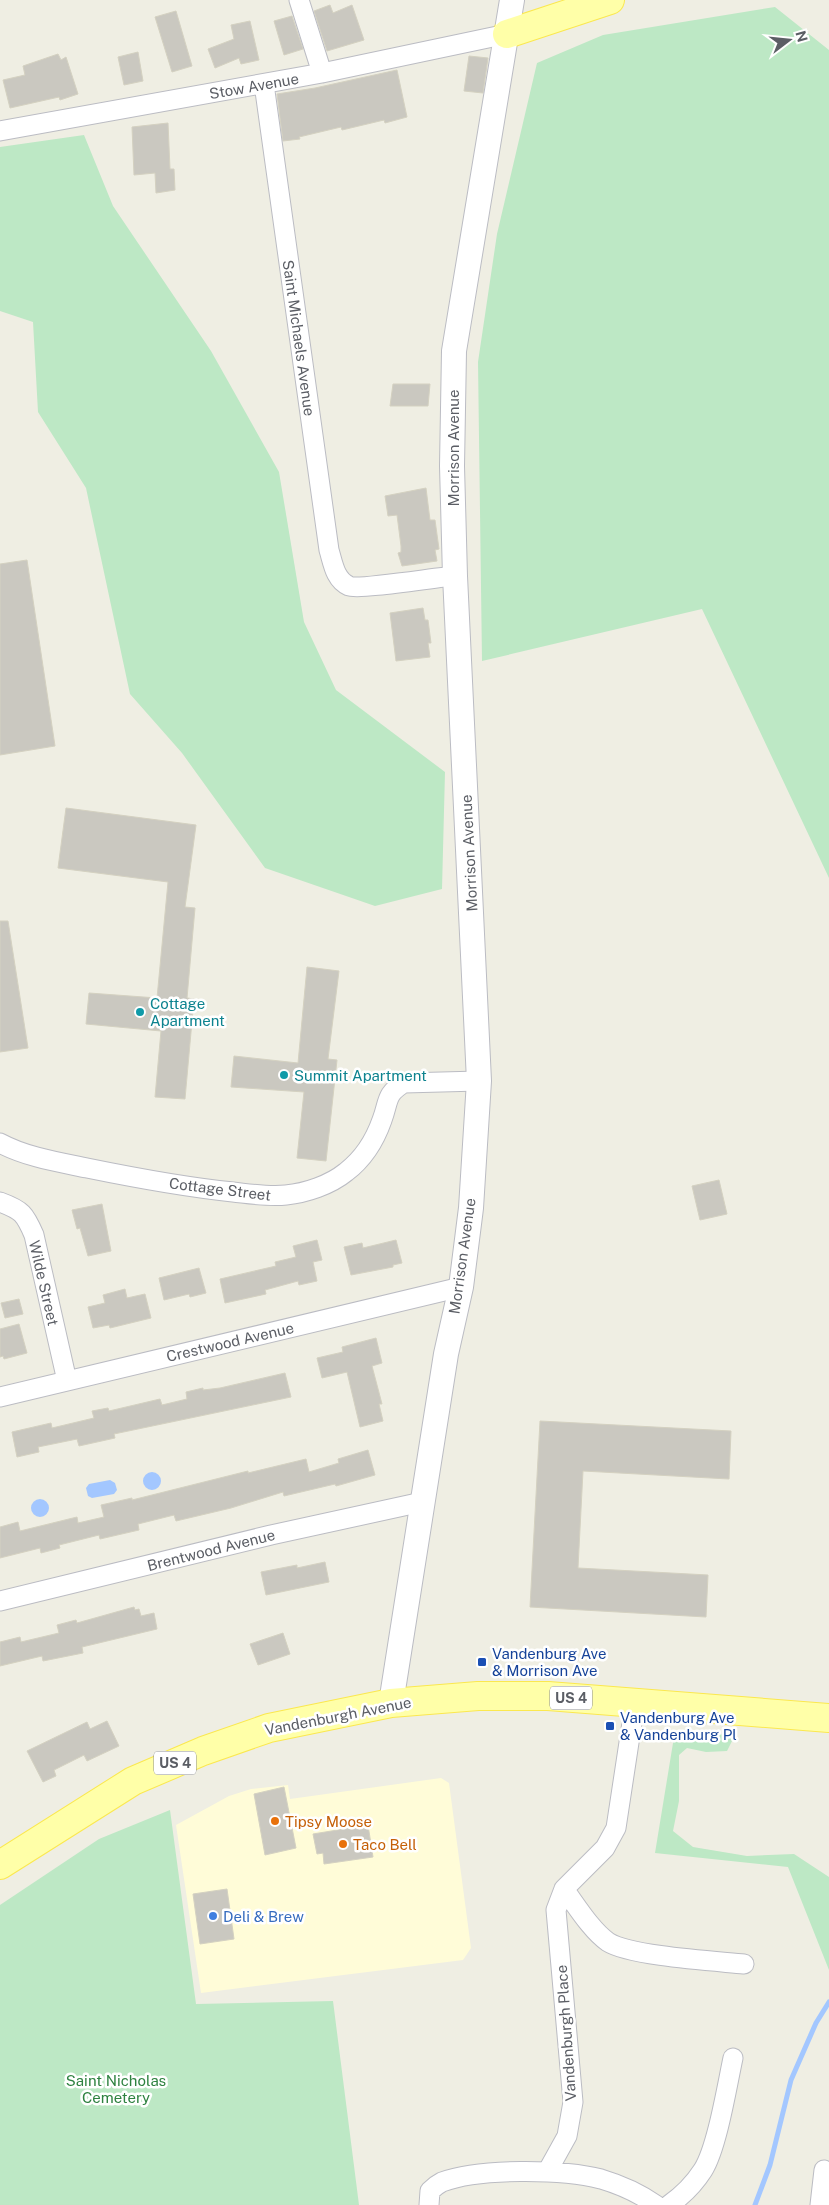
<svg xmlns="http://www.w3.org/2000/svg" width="829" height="2205" viewBox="0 0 829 2205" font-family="'Public Sans',sans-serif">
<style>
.commercial{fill:#fffcd8}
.green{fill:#bde8c5}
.water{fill:#a3c7ff}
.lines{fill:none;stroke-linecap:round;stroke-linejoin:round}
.stream{stroke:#a3c7ff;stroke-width:5}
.building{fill:#cac8c0;stroke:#d4d1c1}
.minor-casing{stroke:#bbbcc3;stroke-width:21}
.tertiary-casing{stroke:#bbbcc3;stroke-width:26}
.primary-casing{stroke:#fbe84f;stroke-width:30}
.minor{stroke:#fff;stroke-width:19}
.tertiary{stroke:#fff;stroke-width:24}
.primary{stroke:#ffffa8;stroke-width:28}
.culture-dot{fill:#0f9aa8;stroke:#fff;stroke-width:2}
.transit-dot{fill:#1a4fb4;stroke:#fff;stroke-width:2}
.food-dot{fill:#e8710a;stroke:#fff;stroke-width:2}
.shop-dot{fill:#3f7fe0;stroke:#fff;stroke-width:2}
.labels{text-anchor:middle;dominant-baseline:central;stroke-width:5;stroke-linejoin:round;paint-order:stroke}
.shield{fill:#fff;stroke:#8c8e93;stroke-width:1}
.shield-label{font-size:14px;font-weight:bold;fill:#5b5e65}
.street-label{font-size:15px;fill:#5b5e65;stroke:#fff}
.culture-label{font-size:15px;fill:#0d838f;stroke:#fff;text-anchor:start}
.transit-label{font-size:15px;fill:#164399;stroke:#fff;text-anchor:start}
.food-label{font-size:15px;fill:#c56008;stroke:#fff;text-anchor:start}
.shop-label{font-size:15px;fill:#366cbe;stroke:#fff;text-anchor:start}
.park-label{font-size:15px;fill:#2e8240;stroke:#fff}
</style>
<rect width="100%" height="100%" fill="#efeee3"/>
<!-- commercial -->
<path class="commercial" d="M 441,1778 L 449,1783 L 471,1948 L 463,1960 L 201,1993 L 176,1825 L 229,1796 L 251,1789 L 288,1785 L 290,1799 Z"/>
<!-- green -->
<path class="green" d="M 775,7 L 829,50 L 829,878 L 702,609 L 482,661 L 478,362 L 497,234 L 537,63 L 603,35 Z
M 84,135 L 113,206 L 211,351 L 279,472 L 304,622 L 336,690 L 445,772 L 442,889 L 375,906 L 265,868 L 182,753 L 130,694 L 86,488 L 38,412 L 33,322 L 0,311 L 0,147 Z
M 728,1734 L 732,1741 L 727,1751 L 706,1752 L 687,1748 L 679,1755 L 679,1801 L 673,1831 L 693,1847 L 747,1856 L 794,1854 L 829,1877 L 829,1970 L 788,1867 L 655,1853 L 674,1737 Z
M 170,1810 L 196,2004 L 333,2001 L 359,2205 L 0,2205 L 0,1905 L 99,1839 Z"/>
<!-- water -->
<path class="water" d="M143 1481a9 9 0 1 1 18 0a9 9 0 1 1-18 0Z
M 110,1480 L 115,1483 L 117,1490 L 114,1494 L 92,1498 L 88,1496 L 86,1488 L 89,1484 Z
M31 1508a9 9 0 1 1 18 0a9 9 0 1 1-18 0Z"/>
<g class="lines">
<!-- stream -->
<path class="stream" d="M 755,2205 L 770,2165 L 791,2080 L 816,2023 L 829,2002"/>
</g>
<!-- building -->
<path class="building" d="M 330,5 L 333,13 L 352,5 L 364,40 L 327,51 L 314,11 Z
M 176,11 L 192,66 L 172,72 L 155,17 Z
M 292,16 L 303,49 L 284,55 L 274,21 Z
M 250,21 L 259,60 L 241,64 L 239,58 L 215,68 L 208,49 L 234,39 L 231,25 Z
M 138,52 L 143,81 L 124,85 L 118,57 Z
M 58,54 L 61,60 L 66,57 L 78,94 L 60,100 L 59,97 L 10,108 L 3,80 L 25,75 L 23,66 Z
M 469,56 L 488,58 L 483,93 L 464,91 Z
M 397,70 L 407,117 L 385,123 L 384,120 L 342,130 L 341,127 L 299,137 L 300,139 L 283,141 L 277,94 L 315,88 Z
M 168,123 L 170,169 L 174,169 L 175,190 L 156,193 L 155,173 L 134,175 L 132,127 Z
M 393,384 L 430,384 L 428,406 L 390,406 Z
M 426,488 L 430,520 L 435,520 L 439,549 L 435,550 L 437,561 L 402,566 L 398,553 L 401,552 L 401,546 L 397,515 L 388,516 L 385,496 Z
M 27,560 L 55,746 L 0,755 L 0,564 Z
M 423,608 L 425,620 L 428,620 L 431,643 L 428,643 L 430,657 L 396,661 L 390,613 Z
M 66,808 L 196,825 L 185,907 L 195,908 L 187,998 L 194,999 L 185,1099 L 155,1097 L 161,1031 L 86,1024 L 89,993 L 157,998 L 168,882 L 58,868 Z
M 0,921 L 8,921 L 28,1048 L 0,1052 Z
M 307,967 L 339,971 L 328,1059 L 337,1060 L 326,1161 L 297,1158 L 304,1092 L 231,1087 L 234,1056 L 298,1063 Z
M 719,1180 L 727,1214 L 700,1220 L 692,1186 Z
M 102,1204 L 111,1251 L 88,1256 L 80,1228 L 77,1229 L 72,1210 Z
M 317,1240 L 322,1260 L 313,1262 L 317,1281 L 299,1285 L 298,1281 L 265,1290 L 266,1294 L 225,1303 L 220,1279 L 276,1266 L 275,1262 L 296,1257 L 293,1246 Z
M 396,1240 L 402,1263 L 393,1265 L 393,1267 L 351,1275 L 344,1247 L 362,1243 L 363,1248 Z
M 199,1268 L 206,1293 L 190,1297 L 189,1294 L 164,1300 L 159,1278 Z
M 125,1289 L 127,1298 L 145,1294 L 151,1318 L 110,1328 L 109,1325 L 93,1328 L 88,1307 L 105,1303 L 103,1295 Z
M 19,1299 L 23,1314 L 5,1318 L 1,1303 Z
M 19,1324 L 27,1353 L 4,1359 L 3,1356 L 0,1357 L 0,1329 Z
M 376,1338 L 382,1363 L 372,1366 L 382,1404 L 379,1404 L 383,1421 L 360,1427 L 347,1372 L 322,1378 L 317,1358 L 343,1352 L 342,1347 Z
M 285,1373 L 291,1397 L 114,1434 L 115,1438 L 79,1446 L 77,1439 L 38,1447 L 39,1452 L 17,1457 L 12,1432 L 51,1423 L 52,1428 L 94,1418 L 92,1411 L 108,1408 L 109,1411 L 160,1399 L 162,1405 L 187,1399 L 186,1392 L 203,1388 L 203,1390 L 220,1388 Z
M 540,1421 L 731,1431 L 729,1479 L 583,1471 L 578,1568 L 708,1575 L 706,1617 L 530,1607 Z
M 368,1450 L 375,1475 L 336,1486 L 335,1484 L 284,1496 L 283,1492 L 231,1508 L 176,1521 L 174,1515 L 138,1524 L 139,1530 L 100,1539 L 99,1535 L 59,1545 L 60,1548 L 41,1553 L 40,1548 L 0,1558 L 0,1527 L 18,1522 L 20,1531 L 77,1517 L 78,1523 L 104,1517 L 101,1505 L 132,1498 L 132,1500 L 248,1471 L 248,1473 L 306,1459 L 309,1472 L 339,1463 L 338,1459 Z
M 325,1562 L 329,1582 L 266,1595 L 261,1572 L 297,1565 L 297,1568 Z
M 134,1607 L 135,1610 L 139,1609 L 141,1616 L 154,1613 L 157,1629 L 82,1647 L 83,1653 L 43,1661 L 42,1656 L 0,1666 L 0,1642 L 20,1637 L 21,1642 L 59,1633 L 57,1625 L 76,1620 L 77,1623 Z
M 283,1633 L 290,1654 L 258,1665 L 250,1644 Z
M 107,1721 L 119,1746 L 87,1761 L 84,1755 L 54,1770 L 56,1776 L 43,1782 L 27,1751 L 87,1722 L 90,1729 Z
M 284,1787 L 296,1848 L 265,1855 L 254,1794 Z
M 368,1825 L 373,1857 L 324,1864 L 323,1853 L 317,1854 L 313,1834 Z
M 227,1889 L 234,1939 L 200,1944 L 193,1894 Z"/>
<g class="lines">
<!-- minor casing -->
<g class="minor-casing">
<path id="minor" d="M 299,0 L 322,73
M 264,84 L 329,550 C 333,563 335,580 349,586 C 359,590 438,577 455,576
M 0,131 L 322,73 L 507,34
M 0,1143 C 26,1157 58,1162 87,1168 C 136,1178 184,1187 233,1192 C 251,1194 269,1197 286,1195 C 306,1193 330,1185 346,1172 C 363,1159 375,1140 382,1120 C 389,1102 385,1094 404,1083 L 479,1081
M 0,1202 C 22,1210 25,1214 34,1235 L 67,1381
M 0,1397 L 461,1287
M 0,1601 L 271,1535 L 422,1502
M 564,1889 C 576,1905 591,1930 608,1942 C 630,1956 714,1961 744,1964
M 547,2172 L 567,2136 L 573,2102 L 556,1910 L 564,1889 L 605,1848 L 616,1828 L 635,1703
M 429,2205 L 430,2191 C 433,2188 438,2184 442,2182 C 479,2168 562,2169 601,2179 C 621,2185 639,2193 656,2205
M 669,2205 C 682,2196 694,2184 703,2170 C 717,2148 727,2086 733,2058
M 820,2205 L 824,2170"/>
</g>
<!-- tertiary casing -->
<g class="tertiary-casing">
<path id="tertiary" d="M 391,1703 L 446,1354 L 461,1287 L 471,1208 L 479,1081 L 455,576 L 452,466 L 454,351 L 512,0"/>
</g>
<!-- primary casing -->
<g class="primary-casing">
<path id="primary" d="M 507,34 L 610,0
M 0,1865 L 133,1781 L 203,1751 L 269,1728 L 391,1703 L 478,1696 L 548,1696 L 829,1718"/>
</g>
<!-- minor -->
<use href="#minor" class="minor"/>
<!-- tertiary -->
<use href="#tertiary" class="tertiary"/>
<!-- primary -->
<use href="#primary" class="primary"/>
</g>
<!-- markers -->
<g class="culture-dot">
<circle cx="140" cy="1012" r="5"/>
<circle cx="284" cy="1075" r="5"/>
</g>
<g class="transit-dot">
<rect x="477" y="1657" width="10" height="10" rx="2.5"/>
<rect x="605" y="1721" width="10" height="10" rx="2.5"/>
</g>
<g class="food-dot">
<circle cx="275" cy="1821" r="5"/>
<circle cx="343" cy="1844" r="5"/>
</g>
<circle class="shop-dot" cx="213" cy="1916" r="5"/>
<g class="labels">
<!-- shield labels -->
<g class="shield">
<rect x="550" y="1686.5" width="42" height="23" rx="4"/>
<rect x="154" y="1751.5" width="42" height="23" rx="4"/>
</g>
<g class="shield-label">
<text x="571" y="1698">US 4</text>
<text x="175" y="1763">US 4</text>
</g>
<!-- street labels -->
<g class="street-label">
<text transform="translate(254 86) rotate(-10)">Stow Avenue</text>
<text transform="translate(299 338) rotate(82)">Saint Michaels Avenue</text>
<text transform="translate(453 448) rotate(-90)">Morrison Avenue</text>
<text transform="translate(469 853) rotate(-93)">Morrison Avenue</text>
<text transform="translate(220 1189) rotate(7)">Cottage Street</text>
<text transform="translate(462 1256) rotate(-82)">Morrison Avenue</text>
<text transform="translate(44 1283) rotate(77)">Wilde Street</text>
<text transform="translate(230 1342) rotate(-13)">Crestwood Avenue</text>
<text transform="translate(211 1550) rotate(-14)">Brentwood Avenue</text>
<text transform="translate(338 1716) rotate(-11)">Vandenburgh Avenue</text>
<text transform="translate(566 2033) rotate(-94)">Vandenburgh Place</text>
</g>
<!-- culture labels -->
<g class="culture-label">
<text x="150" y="1003">Cottage<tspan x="150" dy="17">Apartment</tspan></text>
<text x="294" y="1075">Summit Apartment</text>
</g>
<!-- transit labels -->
<g class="transit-label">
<text x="492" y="1653">Vandenburg Ave<tspan x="492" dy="17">&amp; Morrison Ave</tspan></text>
<text x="620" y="1717">Vandenburg Ave<tspan x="620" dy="17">&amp; Vandenburg Pl</tspan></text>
</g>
<!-- food labels -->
<g class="food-label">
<text x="285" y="1821">Tipsy Moose</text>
<text x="353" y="1844">Taco Bell</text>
</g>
<!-- shop labels -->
<g class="shop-label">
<text x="223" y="1916">Deli &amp; Brew</text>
</g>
<!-- park labels -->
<g class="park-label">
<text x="116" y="2080">Saint Nicholas<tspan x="116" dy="17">Cemetery</tspan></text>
</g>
</g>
<!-- north arrow -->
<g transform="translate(789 40) rotate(74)" stroke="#ffffff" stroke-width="4" paint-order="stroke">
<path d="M0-4L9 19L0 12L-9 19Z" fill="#5b5e65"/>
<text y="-8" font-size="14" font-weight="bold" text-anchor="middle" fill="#5b5e65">N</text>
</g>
</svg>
